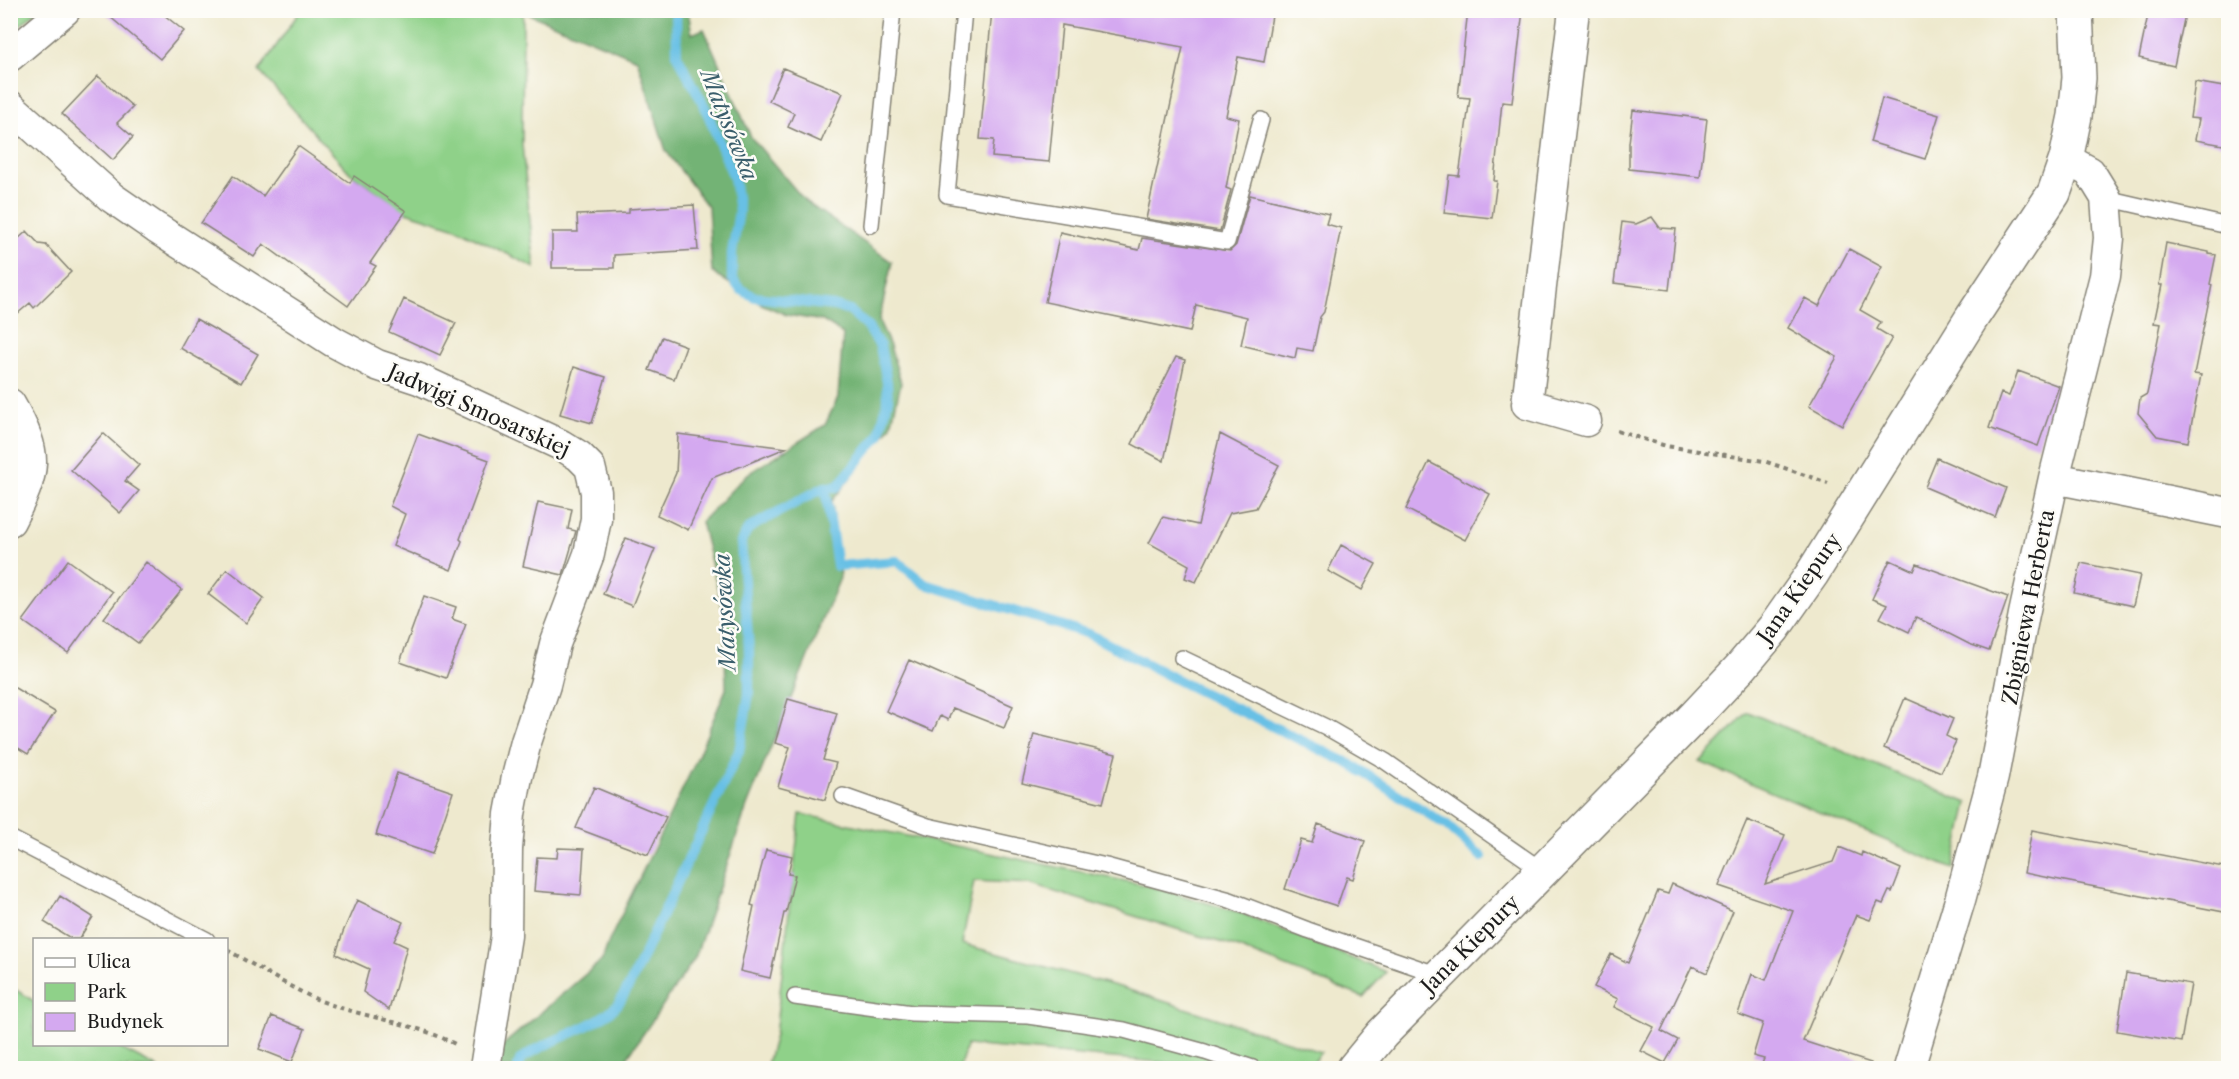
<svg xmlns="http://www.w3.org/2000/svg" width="2239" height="1079" viewBox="0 0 2239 1079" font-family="'Libre Caslon Text',serif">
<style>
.green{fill:#8fd189;stroke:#567652;stroke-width:1.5}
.forest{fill:#73b375;stroke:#486848;stroke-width:1.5}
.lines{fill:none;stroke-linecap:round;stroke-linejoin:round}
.stream{stroke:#68c0e5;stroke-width:10}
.building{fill:#d4a9f0}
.service-casing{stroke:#858275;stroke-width:18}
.minor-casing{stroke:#858275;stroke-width:33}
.tertiary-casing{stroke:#858275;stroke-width:36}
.path{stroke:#858275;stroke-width:4;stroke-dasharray:4.5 4.5;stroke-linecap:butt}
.service{stroke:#fff;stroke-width:15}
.minor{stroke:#fff;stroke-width:30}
.tertiary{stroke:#fff;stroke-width:33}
.labels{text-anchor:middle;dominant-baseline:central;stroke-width:5;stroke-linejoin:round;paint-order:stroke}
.street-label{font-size:21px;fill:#1c1c1c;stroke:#fdfcf7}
.water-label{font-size:22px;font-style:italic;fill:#3a5e6c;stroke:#fdfcf7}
</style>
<rect width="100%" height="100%" fill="#fdfcf7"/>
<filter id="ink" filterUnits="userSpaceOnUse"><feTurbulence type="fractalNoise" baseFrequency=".0167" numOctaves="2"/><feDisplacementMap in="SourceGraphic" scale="12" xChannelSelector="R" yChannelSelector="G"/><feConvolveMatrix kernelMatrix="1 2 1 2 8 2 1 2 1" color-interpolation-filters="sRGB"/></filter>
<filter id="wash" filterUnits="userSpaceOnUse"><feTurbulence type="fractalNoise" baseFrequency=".008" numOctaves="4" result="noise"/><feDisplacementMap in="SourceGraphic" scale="24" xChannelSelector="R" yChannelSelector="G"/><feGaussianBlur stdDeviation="1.35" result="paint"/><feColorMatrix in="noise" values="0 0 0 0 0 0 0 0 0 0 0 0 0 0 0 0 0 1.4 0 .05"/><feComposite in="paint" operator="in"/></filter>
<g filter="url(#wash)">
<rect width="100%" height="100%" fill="#eee9ce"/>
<!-- green -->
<path class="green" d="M 11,10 L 37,10 L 37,11 L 11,33 Z
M 300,11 L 523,11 L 522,145 L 535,268 L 456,228 L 406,212 L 350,173 L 259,71 Z
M 1748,712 L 1968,803 L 1953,869 L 1700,762 Z
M 800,814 L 1150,886 L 1241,913 L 1386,972 L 1363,997 L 1236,947 L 1029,884 L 974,881 L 962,944 L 1120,987 L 1321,1052 L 1309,1068 L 1195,1068 L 1180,1064 L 967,1045 L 959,1068 L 766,1068 L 775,1035 Z
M 11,987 L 34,1001 L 34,1044 L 114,1045 L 158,1068 L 11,1068 Z"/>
<!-- forest -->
<path class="forest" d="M 523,10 L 688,11 L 692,34 L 704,29 L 751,137 L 805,201 L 892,262 L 879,321 L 890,346 L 901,383 L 891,426 L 832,501 L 840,578 L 747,806 L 695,958 L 620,1068 L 494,1068 L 496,1051 L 602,960 L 609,941 L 694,765 L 726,689 L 724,614 L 701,522 L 746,475 L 825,425 L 838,397 L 843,334 L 823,321 L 787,315 L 759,303 L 712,272 L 708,207 L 666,151 L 637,59 L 521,11 Z"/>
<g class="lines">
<!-- stream -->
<path class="stream" d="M 825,487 L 837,566 L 897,561 L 925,584 L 1089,634 L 1187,685 L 1350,764 L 1446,825 L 1482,857
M 518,1068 L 520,1060 C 548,1038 594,1030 618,1004 C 622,998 626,991 630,984 L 739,751 L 749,694 L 749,650 L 741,542 L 748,529 L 767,518 L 825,487 L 837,487 L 879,436 L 888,400 L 887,382 L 880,346 L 867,326 L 850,311 L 834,306 L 755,297 L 740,289 L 732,278 L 732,253 L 739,211 L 734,178 L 705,107 L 677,55 L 676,10"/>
</g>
<g id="blocks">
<!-- building -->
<path class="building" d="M 102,10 L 158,10 L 184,31 L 160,59 Z
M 992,10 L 1273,10 L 1264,62 L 1238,57 L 1226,116 L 1239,119 L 1226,188 L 1231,190 L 1220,231 L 1146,219 L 1183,47 L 1062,25 L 1049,162 L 992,157 L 994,140 L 980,139 Z
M 1468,10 L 1523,10 L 1512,103 L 1502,102 L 1494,181 L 1497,181 L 1492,218 L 1444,213 L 1449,175 L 1459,176 L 1470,98 L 1458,97 Z
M 2149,10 L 2186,10 L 2174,66 L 2139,58 Z
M 783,68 L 843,93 L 821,142 L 788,127 L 794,113 L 769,101 Z
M 98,76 L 133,107 L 117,123 L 133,137 L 113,160 L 62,114 Z
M 2195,82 L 2229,88 L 2229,146 L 2195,140 L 2199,119 L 2190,118 Z
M 1882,98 L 1939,115 L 1925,159 L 1870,142 Z
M 1633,110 L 1707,119 L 1700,177 L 1629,169 L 1629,143 Z
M 298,146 L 350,183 L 354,176 L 406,211 L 370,263 L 376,266 L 348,306 L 263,244 L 254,257 L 201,223 L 233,176 L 263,196 Z
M 1250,195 L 1329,214 L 1326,224 L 1341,228 L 1324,312 L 1320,317 L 1313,351 L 1297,348 L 1295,358 L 1241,345 L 1247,317 L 1196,305 L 1190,332 L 1045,302 L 1060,232 L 1139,250 L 1142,238 L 1230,251 L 1236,245 Z
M 694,205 L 698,250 L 614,255 L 614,268 L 552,268 L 552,232 L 578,232 L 577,215 L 629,213 L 629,209 Z
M 1652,217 L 1660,228 L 1676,229 L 1669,290 L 1614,283 L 1622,222 L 1636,224 Z
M 27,231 L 39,244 L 46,245 L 71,272 L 34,308 L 30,303 L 10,320 L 10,246 Z
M 2166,243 L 2209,252 L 2209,254 L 2216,255 L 2210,284 L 2212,285 L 2194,374 L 2201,375 L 2188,442 L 2157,436 L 2138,413 L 2140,398 L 2147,394 L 2161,324 L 2154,323 L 2162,285 L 2159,285 Z
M 1849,249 L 1882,267 L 1860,310 L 1881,322 L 1877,329 L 1892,338 L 1842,425 L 1809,406 L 1837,357 L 1788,328 L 1805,298 L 1819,306 Z
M 404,299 L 456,323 L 440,355 L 389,332 Z
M 196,319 L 258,354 L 241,383 L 180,348 Z
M 662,337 L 686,346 L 674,379 L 649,370 Z
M 1176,357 L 1185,360 L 1164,461 L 1132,444 Z
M 574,367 L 606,377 L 592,423 L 560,414 Z
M 2018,371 L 2059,386 L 2038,446 L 1989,428 L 2001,393 L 2009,396 Z
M 103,433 L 139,465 L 125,481 L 139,491 L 120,513 L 71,470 Z
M 418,434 L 489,460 L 460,539 L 462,541 L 451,570 L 393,546 L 405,514 L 390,506 Z
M 678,434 L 786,448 L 712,478 L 688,530 L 657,515 L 676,473 Z
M 1220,434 L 1279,465 L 1256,508 L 1230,513 L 1196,582 L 1185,578 L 1189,565 L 1149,543 L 1163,517 L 1198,525 Z
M 1937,458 L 2006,488 L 1995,517 L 1925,487 Z
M 1429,462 L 1490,494 L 1465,540 L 1406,509 Z
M 538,502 L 572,509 L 568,529 L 576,531 L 563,575 L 523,566 Z
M 626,538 L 655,549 L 632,606 L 603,594 Z
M 1341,545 L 1376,564 L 1362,590 L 1328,571 Z
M 68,560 L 112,592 L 68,653 L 23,621 Z
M 1890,560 L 1914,571 L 1917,564 L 2008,597 L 1989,651 L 1969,644 L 1916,617 L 1909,632 L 1880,618 L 1887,605 L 1872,599 Z
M 146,562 L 182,590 L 138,643 L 104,618 Z
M 2081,563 L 2140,575 L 2133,606 L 2074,593 Z
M 227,569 L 264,598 L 246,623 L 208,594 Z
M 424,596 L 456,607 L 452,619 L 466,624 L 446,678 L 400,662 Z
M 909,660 L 1013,706 L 1004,728 L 953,708 L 948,720 L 940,716 L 933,731 L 886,711 Z
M 10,685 L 55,712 L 28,754 L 10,743 Z
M 1905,698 L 1953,719 L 1946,736 L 1956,741 L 1941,772 L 1884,748 Z
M 788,699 L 837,713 L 823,760 L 836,763 L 825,800 L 778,787 L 790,747 L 775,743 Z
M 1034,734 L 1116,754 L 1103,803 L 1022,783 Z
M 397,773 L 453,792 L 432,854 L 376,835 Z
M 594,787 L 666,817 L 648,855 L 576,828 Z
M 1747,820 L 1785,835 L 1765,884 L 1833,862 L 1839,847 L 1861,856 L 1862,852 L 1901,869 L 1892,892 L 1889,891 L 1883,904 L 1878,902 L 1870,920 L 1856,915 L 1803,1041 L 1871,1063 L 1871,1068 L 1760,1068 L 1764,1059 L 1753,1056 L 1763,1023 L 1738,1014 L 1752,974 L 1766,980 L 1793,911 L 1719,886 Z
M 1318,824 L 1365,841 L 1353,879 L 1347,877 L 1337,906 L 1285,889 L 1301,840 L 1312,843 Z
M 2032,830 L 2229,868 L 2229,913 L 2024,873 Z
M 558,848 L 584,849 L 581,895 L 534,891 L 537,857 L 557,858 Z
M 766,850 L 792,856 L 788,874 L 795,875 L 786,913 L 784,913 L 770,978 L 740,971 L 754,906 L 751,905 Z
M 1672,884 L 1733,911 L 1707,973 L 1692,966 L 1661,1031 L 1678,1040 L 1665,1063 L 1641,1051 L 1654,1027 L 1614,1007 L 1618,999 L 1594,987 L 1611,954 L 1628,963 L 1658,891 L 1668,894 Z
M 60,896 L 93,917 L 79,939 L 72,939 L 44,922 Z
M 357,900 L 403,922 L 394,941 L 407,947 L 389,1010 L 363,992 L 369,969 L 336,954 L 343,932 Z
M 2126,973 L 2191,984 L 2181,1042 L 2117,1031 Z
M 272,1016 L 305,1029 L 292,1062 L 259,1049 Z"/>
</g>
</g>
<g filter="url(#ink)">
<use href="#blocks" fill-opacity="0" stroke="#858275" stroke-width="1.5"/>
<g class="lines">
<!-- service casing -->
<g class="service-casing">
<path id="service" d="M 964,10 L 947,195 L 1227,242 L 1261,120
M 2106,198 L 2228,226
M 871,225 L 893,10
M 1182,658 L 1326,727 L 1385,761 L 1543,871
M 843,796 L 928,826 L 1106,866 L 1230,900 L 1308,930 L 1439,975
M 10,838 L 207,940
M 795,997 L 912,1013 L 1028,1016 L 1124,1030 L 1205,1052 L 1253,1068"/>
</g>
<!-- minor casing -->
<g class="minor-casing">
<path id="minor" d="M 1574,10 L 1527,404 L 1586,421
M 10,56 L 65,10
M 10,106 L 111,197 L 156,228 L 334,342 L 377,365 L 419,379 L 561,445 L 579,456 L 590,467 L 596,492 L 596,519 L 589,554 L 555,644 L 545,685 L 526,742 L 517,777 L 510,814 L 507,849 L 506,936 L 485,1068
M 10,404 C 40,456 36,470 10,521
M 2054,478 L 2228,513
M 1909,1068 L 1960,900 L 1993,777 L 2024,614 L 2054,478 L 2105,276 L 2109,238 L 2106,198 L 2090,172 L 2066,159"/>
</g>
<!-- tertiary casing -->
<g class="tertiary-casing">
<path id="tertiary" d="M 1354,1068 L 1382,1034 L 1695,716 L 1741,667 L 1774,628 L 1812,574 L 1971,319 L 2054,193 L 2066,159 L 2075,116 L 2079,78 L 2076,10"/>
</g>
<!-- path -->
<path class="path" d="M 1617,431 L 1666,446 L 1764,461 L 1828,483
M 227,950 C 256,966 285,985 316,999 C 361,1018 411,1021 455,1044"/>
<!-- service -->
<use href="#service" class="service"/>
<!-- minor -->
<use href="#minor" class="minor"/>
<!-- tertiary -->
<use href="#tertiary" class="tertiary"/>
</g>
</g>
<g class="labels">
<!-- street labels -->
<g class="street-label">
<text transform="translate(479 410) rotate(24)">Jadwigi Smosarskiej</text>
<text transform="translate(1799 588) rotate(-55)">Jana Kiepury</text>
<text transform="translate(2028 607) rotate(-79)">Zbigniewa Herberta</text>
<text transform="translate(1470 944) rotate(-45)">Jana Kiepury</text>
</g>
<!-- water labels -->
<g class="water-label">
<text transform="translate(729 125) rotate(68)">Matysówka</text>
<text transform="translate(725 612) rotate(-93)">Matysówka</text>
</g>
</g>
<!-- margin -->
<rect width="2239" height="1079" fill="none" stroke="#fdfcf7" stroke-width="36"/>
<!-- legend -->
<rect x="33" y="938" width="195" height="108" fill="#fdfcf7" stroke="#a3a29f" stroke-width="1.5"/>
<rect x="45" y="958" width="30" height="9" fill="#ffffff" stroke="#a3a29f" stroke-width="1.5"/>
<text x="87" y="968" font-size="18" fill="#1c1c1c">Ulica</text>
<rect x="45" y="983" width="30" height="18" fill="#8fd189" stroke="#a3a29f" stroke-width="1.5"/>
<text x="87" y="998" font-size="18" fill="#1c1c1c">Park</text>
<rect x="45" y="1013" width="30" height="18" fill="#d4a9f0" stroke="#a3a29f" stroke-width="1.5"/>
<text x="87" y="1028" font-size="18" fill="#1c1c1c">Budynek</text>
</svg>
